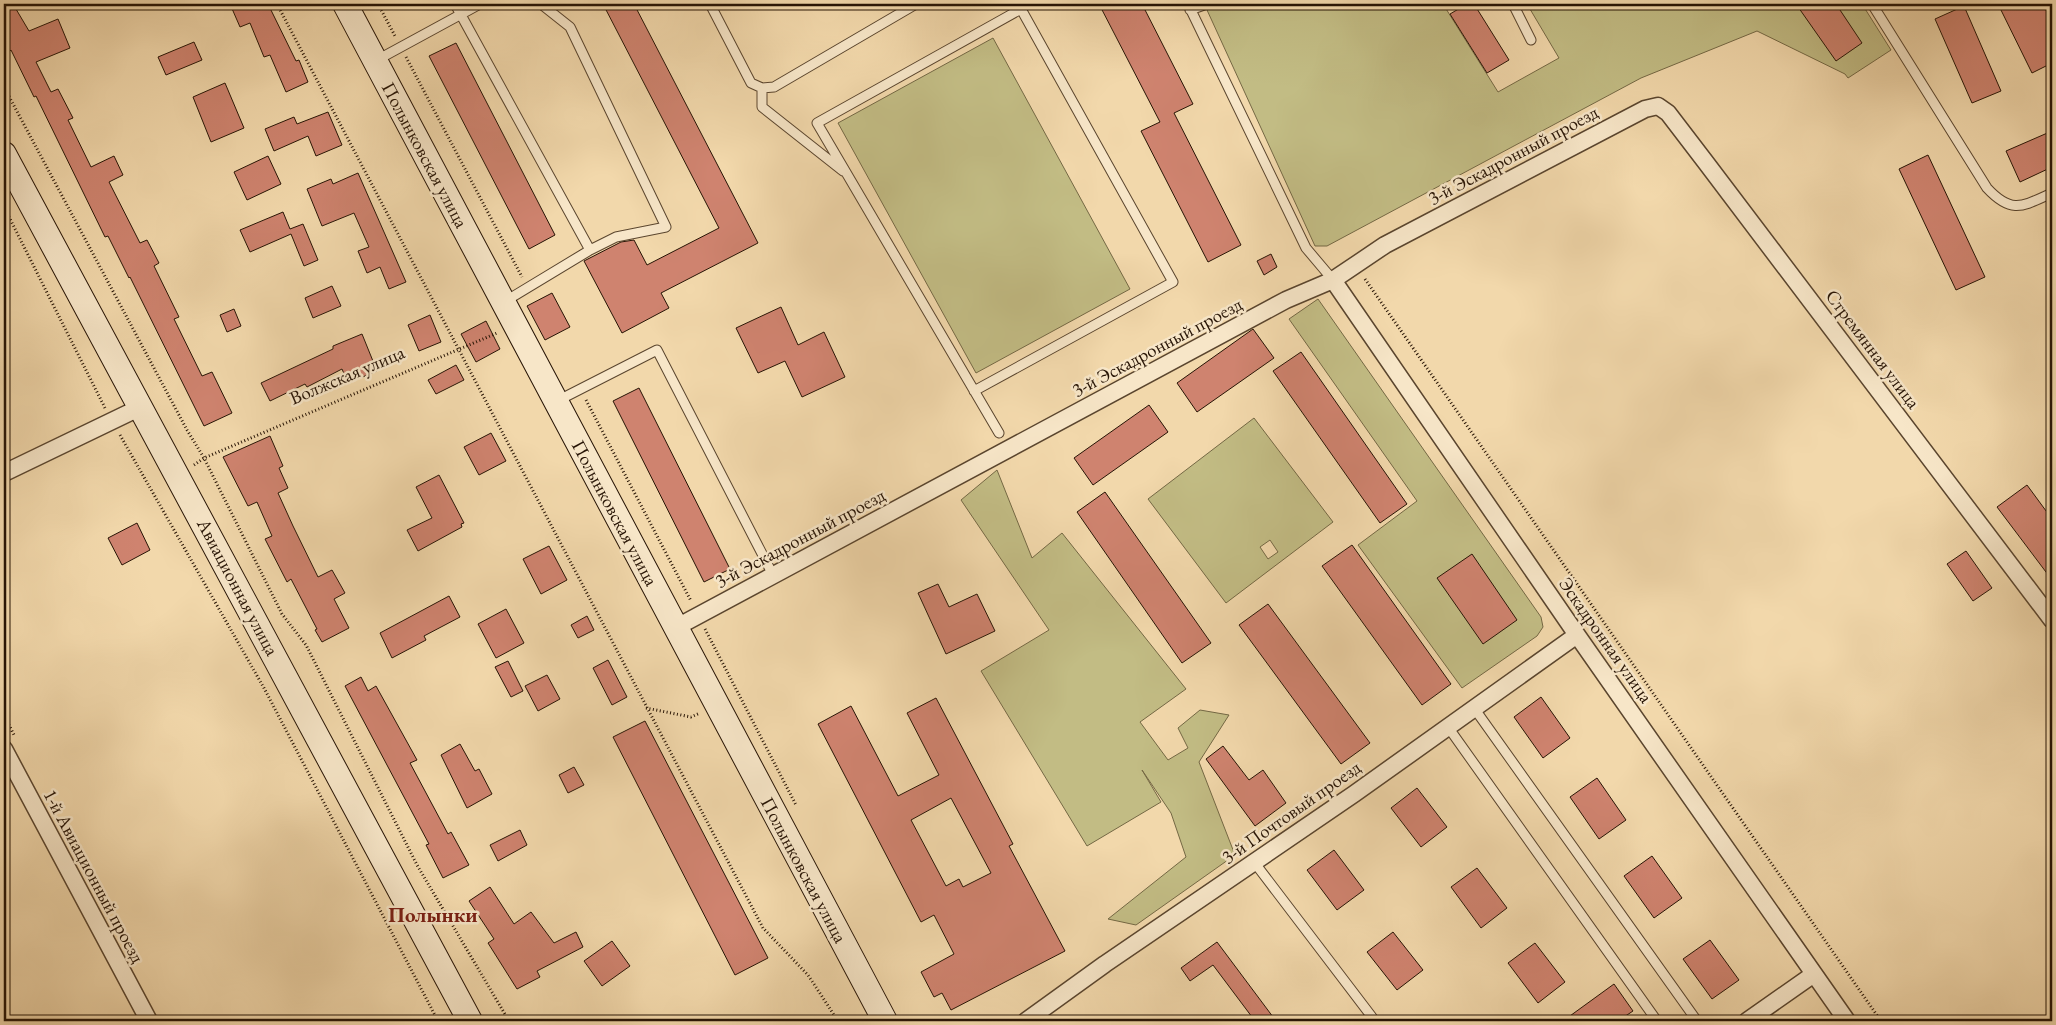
<svg xmlns="http://www.w3.org/2000/svg" width="2056" height="1025" viewBox="0 0 2056 1025" font-family="'EB Garamond',serif">
<style>
.green{fill:#c2bc84;stroke:#746844;fill-rule:evenodd}
.building{fill:#cf836f;stroke:#271405;fill-rule:evenodd}
.lines{fill:none;stroke-linecap:round;stroke-linejoin:round}
.lane-casing{stroke:#5a452e;stroke-width:11}
.street-casing{stroke:#5a452e;stroke-width:19}
.secondary-casing{stroke:#271405;stroke-width:26}
.path{stroke:#271405;stroke-width:3;stroke-dasharray:1 2.5;stroke-linecap:butt}
.lane{stroke:#f7e6c8;stroke-width:9}
.street{stroke:#f7e6c8;stroke-width:16}
.secondary{stroke:#f7e6c8;stroke-width:24}
.labels{text-anchor:middle;dominant-baseline:central;stroke-width:5;stroke-linejoin:round;paint-order:stroke}
.street-label{font-size:19px;fill:#271405;stroke:#f7e6c8}
.quarter-label{font-size:21px;font-weight:bold;fill:#7a1f14;stroke:#f7e6c8}
</style>
<rect width="100%" height="100%" fill="#f2d8ab"/>
<filter id="stains"><feTurbulence type="fractalNoise" baseFrequency=".004" numOctaves="4"/><feColorMatrix values="0 0 0 0 .2 0 0 0 0 .09 0 0 0 0 .02 0 0 0 .5 -.17"/></filter>
<radialGradient id="worn" r=".72"><stop offset=".6" stop-color="#630" stop-opacity="0"/><stop offset="1" stop-color="#630" stop-opacity=".3"/></radialGradient>
<!-- green -->
<path class="green" d="M 1223,4 L 1443,4 L 1498,92 L 1559,58 L 1527,4 L 1862,4 L 1891,50 L 1848,78 L 1845,74 L 1757,31 L 1641,78 L 1327,246 L 1315,246 L 1207,10 Z
M 993,38 L 1130,289 L 976,373 L 838,123 Z
M 1318,299 L 1541,617 L 1543,627 L 1537,636 L 1462,688 L 1358,545 L 1417,501 L 1289,319 Z
M 1254,418 L 1333,522 L 1226,603 L 1148,499 ZM 1270,540 L 1278,552 L 1268,559 L 1260,547 Z
M 997,470 L 1032,558 L 1062,533 L 1186,689 L 1140,722 L 1168,760 L 1188,748 L 1178,728 L 1200,710 L 1229,715 L 1199,762 L 1235,855 L 1136,925 L 1108,919 L 1186,857 L 1171,813 L 1142,770 L 1161,802 L 1087,846 L 981,671 L 1049,630 L 961,500 Z"/>
<!-- building -->
<path class="building" d="M 4,4 L 13,4 L 29,31 L 58,19 L 70,48 L 36,62 L 51,92 L 58,89 L 73,118 L 68,120 L 91,167 L 114,156 L 123,175 L 109,182 L 140,243 L 147,240 L 159,263 L 154,266 L 179,317 L 174,319 L 202,376 L 212,372 L 232,413 L 204,426 L 130,277 L 129,278 L 108,236 L 105,237 L 36,96 L 34,97 L 11,50 L 9,52 L 4,41 Z
M 230,4 L 268,4 L 296,61 L 299,60 L 308,82 L 286,92 L 270,55 L 264,57 L 250,23 L 240,27 Z
M 603,4 L 634,4 L 758,243 L 661,293 L 669,308 L 622,333 L 584,261 L 621,242 L 634,240 L 647,265 L 719,228 Z
M 1099,4 L 1142,4 L 1193,104 L 1174,113 L 1241,245 L 1208,262 L 1141,131 L 1160,122 Z
M 1467,4 L 1474,4 L 1509,60 L 1487,73 L 1450,14 Z
M 1796,4 L 1836,4 L 1862,43 L 1836,61 Z
M 1998,4 L 2043,4 L 2052,22 L 2052,63 L 2032,73 Z
M 1964,6 L 2001,91 L 1972,103 L 1935,19 Z
M 194,42 L 202,60 L 166,75 L 158,57 Z
M 456,43 L 555,235 L 529,249 L 429,56 Z
M 225,83 L 244,128 L 211,142 L 193,97 Z
M 328,112 L 342,145 L 316,156 L 308,136 L 274,151 L 265,129 L 294,117 L 297,124 Z
M 2052,131 L 2052,167 L 2020,182 L 2006,151 Z
M 1928,155 L 1985,277 L 1956,290 L 1899,169 Z
M 268,156 L 281,184 L 247,200 L 234,172 Z
M 358,173 L 406,282 L 389,289 L 380,267 L 367,273 L 358,251 L 369,247 L 354,213 L 322,226 L 307,189 L 331,179 L 333,184 Z
M 283,212 L 290,229 L 303,224 L 318,260 L 304,266 L 291,234 L 250,252 L 240,230 Z
M 1271,254 L 1277,267 L 1264,275 L 1257,261 Z
M 332,286 L 341,306 L 313,318 L 305,298 Z
M 552,293 L 570,327 L 545,340 L 527,306 Z
M 781,307 L 798,345 L 824,332 L 845,377 L 802,397 L 785,361 L 758,373 L 736,328 Z
M 234,309 L 241,326 L 227,332 L 220,315 Z
M 430,315 L 441,342 L 419,351 L 408,325 Z
M 486,321 L 500,349 L 476,362 L 461,334 Z
M 1253,329 L 1274,358 L 1197,412 L 1177,383 Z
M 362,334 L 377,371 L 348,383 L 342,369 L 307,387 L 305,384 L 270,401 L 261,383 L 333,349 L 333,346 Z
M 1301,352 L 1407,504 L 1380,523 L 1273,371 Z
M 456,365 L 464,380 L 436,394 L 428,380 Z
M 639,388 L 730,569 L 704,582 L 613,401 Z
M 1149,405 L 1168,432 L 1093,485 L 1074,458 Z
M 491,433 L 506,461 L 479,475 L 464,447 Z
M 270,436 L 283,466 L 279,468 L 288,488 L 278,493 L 293,526 L 318,577 L 332,570 L 345,593 L 334,599 L 349,628 L 322,642 L 315,630 L 317,629 L 291,579 L 287,582 L 265,539 L 272,536 L 257,502 L 248,506 L 223,457 Z
M 439,475 L 464,523 L 461,524 L 462,527 L 418,551 L 407,530 L 432,518 L 416,487 Z
M 2027,485 L 2052,519 L 2052,580 L 1997,507 Z
M 1105,492 L 1211,643 L 1182,663 L 1077,512 Z
M 137,523 L 150,550 L 122,565 L 108,538 Z
M 1352,545 L 1451,684 L 1422,705 L 1322,566 Z
M 549,546 L 567,580 L 541,594 L 523,559 Z
M 1966,551 L 1992,588 L 1973,601 L 1947,564 Z
M 1472,554 L 1517,620 L 1483,644 L 1437,578 Z
M 938,584 L 949,607 L 977,594 L 995,631 L 946,654 L 918,593 Z
M 449,596 L 460,617 L 424,636 L 426,640 L 392,658 L 380,633 Z
M 1268,604 L 1370,743 L 1341,764 L 1239,625 Z
M 506,609 L 524,643 L 496,658 L 478,624 Z
M 587,616 L 594,630 L 578,638 L 571,625 Z
M 608,660 L 627,697 L 612,705 L 593,668 Z
M 508,661 L 523,691 L 511,697 L 495,667 Z
M 547,675 L 560,699 L 538,711 L 525,686 Z
M 361,677 L 368,691 L 376,686 L 417,760 L 410,763 L 448,834 L 451,832 L 469,865 L 443,878 L 426,845 L 429,844 L 345,686 Z
M 1541,697 L 1570,738 L 1543,758 L 1514,717 Z
M 936,698 L 1013,844 L 1009,846 L 1065,951 L 951,1010 L 942,993 L 934,997 L 921,972 L 954,954 L 934,915 L 921,922 L 818,724 L 851,706 L 898,796 L 939,775 L 907,713 ZM 951,798 L 991,873 L 963,887 L 959,879 L 946,886 L 911,820 Z
M 645,721 L 768,958 L 735,975 L 613,737 Z
M 460,744 L 475,771 L 479,769 L 492,794 L 467,808 L 441,755 Z
M 1223,746 L 1249,780 L 1263,770 L 1286,803 L 1255,826 L 1206,759 Z
M 574,767 L 584,785 L 568,793 L 559,775 Z
M 1597,778 L 1626,820 L 1599,839 L 1570,797 Z
M 1417,788 L 1447,827 L 1421,847 L 1391,808 Z
M 520,830 L 527,845 L 498,861 L 490,845 Z
M 1334,850 L 1364,890 L 1337,910 L 1307,870 Z
M 1652,856 L 1682,898 L 1654,918 L 1624,876 Z
M 1477,868 L 1507,908 L 1481,928 L 1451,887 Z
M 490,887 L 514,924 L 531,912 L 554,943 L 576,932 L 583,947 L 537,971 L 540,977 L 517,989 L 488,943 L 494,939 L 469,901 Z
M 1393,932 L 1423,970 L 1397,990 L 1367,952 Z
M 1710,940 L 1739,980 L 1712,999 L 1683,959 Z
M 612,941 L 630,966 L 602,986 L 584,961 Z
M 1217,942 L 1276,1021 L 1255,1021 L 1213,965 L 1190,981 L 1181,968 Z
M 1535,943 L 1565,982 L 1538,1003 L 1508,963 Z
M 1614,984 L 1633,1011 L 1618,1021 L 1563,1021 Z"/>
<g class="lines">
<!-- lane casing -->
<g class="lane-casing">
<path id="lane" d="M 455,4 L 590,250 L 504,302
M 541,4 L 570,27 L 666,227 L 616,237 L 590,250
M 710,4 L 751,83 L 762,88 L 774,87 L 916,4
M 1188,4 L 1306,248 L 1333,280
M 1513,4 L 1531,40
M 1872,4 L 1987,188 C 2012,215 2023,206 2052,193
M 1190,10 L 1207,4
M 377,60 L 480,4
M 762,88 L 762,107 L 843,171
M 974,391 L 1173,282 L 1021,9 L 817,123 C 878,226 938,330 999,433
M 557,401 L 657,350 L 773,575
M 1474,708 L 1697,1021
M 1448,727 L 1657,1021
M 1254,862 L 1372,1017 L 1371,1021"/>
</g>
<!-- street casing -->
<g class="street-casing">
<path id="street" d="M 1333,280 L 1577,635 L 1847,1021
M 4,473 L 141,407
M 675,628 L 1286,300 L 1333,280 L 1385,245 L 1645,109 L 1658,106 L 1668,113 L 1707,164 L 2052,620
M 4,749 L 149,1021
M 1026,1021 L 1105,964 L 1354,794 L 1577,635
M 1747,1021 L 1814,974"/>
</g>
<!-- secondary casing -->
<g class="secondary-casing">
<path id="secondary" d="M 345,4 L 885,1021
M 4,154 L 470,1021"/>
</g>
<!-- path -->
<path class="path" d="M 277,4 L 763,928 L 808,975 L 838,1021
M 378,4 L 395,36
M 406,57 L 522,277
M 4,87 L 187,430 L 204,458 L 282,614 L 306,645 L 417,865 L 509,1021
M 4,207 L 105,408
M 1365,279 L 1881,1021
M 586,400 L 691,601
M 120,435 L 264,688 L 438,1021
M 194,465 L 204,458 L 497,333
M 705,629 L 796,805
M 646,708 L 691,717 L 700,713
M 4,715 L 14,735"/>
<!-- lane -->
<use href="#lane" class="lane"/>
<!-- street -->
<use href="#street" class="street"/>
<!-- secondary -->
<use href="#secondary" class="secondary"/>
</g>
<g class="labels">
<!-- street labels -->
<g class="street-label">
<text transform="translate(425 155) rotate(62)">Полынковская улица</text>
<text transform="translate(1513 155) rotate(-28)">3-й Эскадронный проезд</text>
<text transform="translate(1157 347) rotate(-28)">3-й Эскадронный проезд</text>
<text transform="translate(1873 349) rotate(53)">Стремянная улица</text>
<text transform="translate(347 375) rotate(-23)">Волжская улица</text>
<text transform="translate(615 513) rotate(62)">Полынковская улица</text>
<text transform="translate(800 538) rotate(-28)">3-й Эскадронный проезд</text>
<text transform="translate(238 587) rotate(62)">Авиационная улица</text>
<text transform="translate(1606 640) rotate(55)">Эскадронная улица</text>
<text transform="translate(1291 812) rotate(-35)">3-й Почтовый проезд</text>
<text transform="translate(804 870) rotate(62)">Полынковская улица</text>
<text transform="translate(94 876) rotate(62)">1-й Авиационный проезд</text>
</g>
<!-- quarter labels -->
<g class="quarter-label">
<text x="433" y="914">Полынки</text>
</g>
</g>
<!-- margin -->
<rect width="2056" height="1025" fill="none" stroke="#f2d8ab" stroke-width="20"/>
<rect x="5" y="5" width="2046" height="1015" fill="none" stroke="#271405" stroke-width="2.5"/>
<rect x="10" y="10" width="2036" height="1005" fill="none" stroke="#271405"/>
<rect width="100%" height="100%" filter="url(#stains)"/>
<rect width="100%" height="100%" fill="url(#worn)"/>
</svg>
